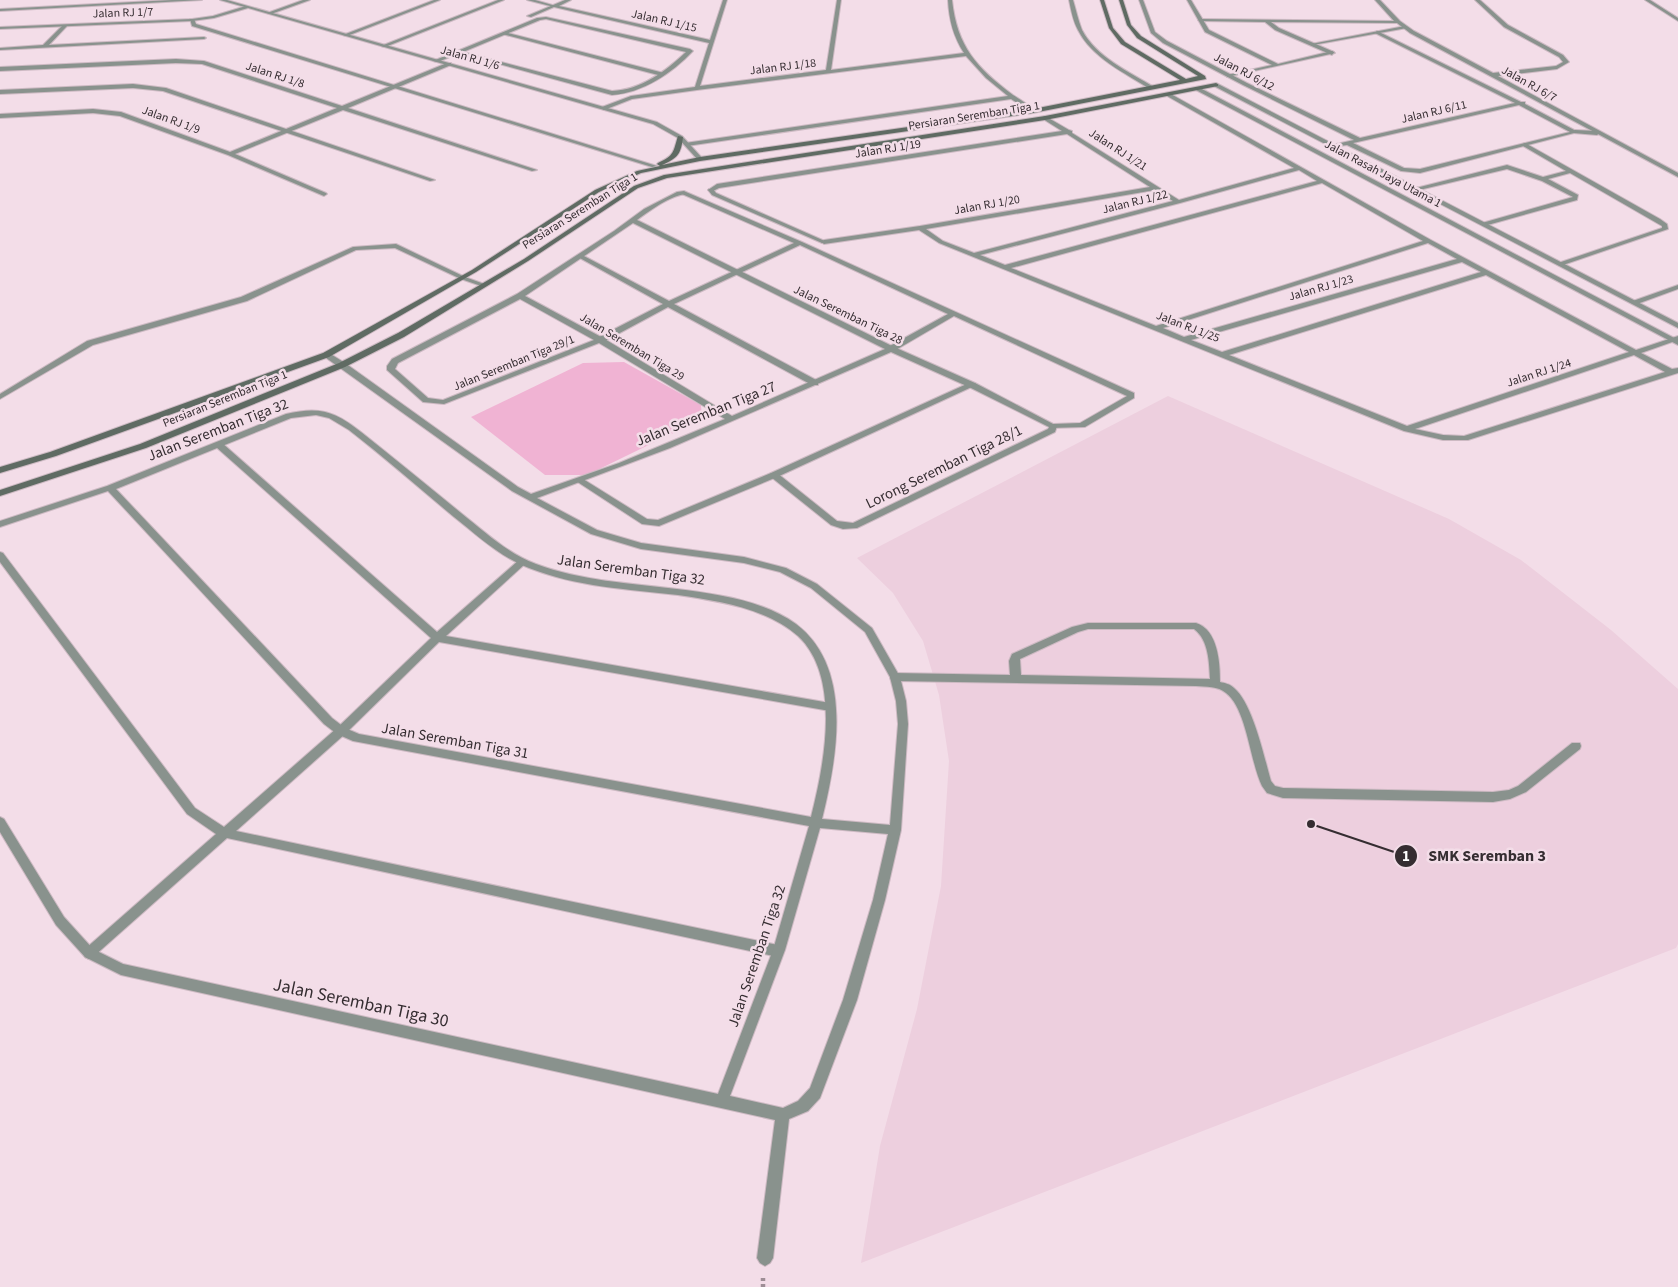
<svg xmlns="http://www.w3.org/2000/svg" width="1678" height="1287" viewBox="0 0 1678 1287" font-family="'Source Sans 3',sans-serif">
<style>
.built{fill:#edcfde}
.green{fill:#f0b3d3}
.lines{fill:none;stroke-linecap:round;stroke-linejoin:round}
.service-casing{stroke:#cdbac3;stroke-width:2}
.minor-casing{stroke:#cdbac3;stroke-width:2}
.tertiary-casing{stroke:#cdbac3;stroke-width:2}
.secondary-casing{stroke:#cdbac3;stroke-width:2}
.path{stroke:#9e8e96;stroke-width:4.5;stroke-dasharray:3 3;stroke-linecap:butt}
.service{fill:#89928d;fill-rule:evenodd}
.minor{fill:#89928d;fill-rule:evenodd}
.tertiary{fill:#89928d;fill-rule:evenodd}
.secondary{fill:#5f6b63;fill-rule:evenodd}
.labels{text-anchor:middle;dominant-baseline:central;stroke-width:5;stroke-linejoin:round;paint-order:stroke}
.far-street-label{font-size:12px;fill:#352d31;stroke:#f3dde8}
.street-label{font-size:15px;fill:#352d31;stroke:#f3dde8}
.near-street-label{font-size:18px;fill:#352d31;stroke:#f3dde8}
.leader{fill:none;stroke:#352d31;stroke-width:2}
.callout-dot{fill:#352d31;stroke:#f3dde8;stroke-width:2}
.mark-label{font-size:15px;text-anchor:middle;font-weight:bold;fill:#fff}
.callout-label{font-size:16px;text-anchor:middle;font-weight:bold;fill:#352d31;stroke:#f3dde8;stroke-width:5;stroke-linejoin:round;paint-order:stroke}
</style>
<rect width="100%" height="100%" fill="#f3dde8"/>
<!-- built -->
<path class="built" d="M 1168,396 L 1449,519 L 1521,560 L 1611,630 L 1678,689 L 1678,944 L 1676,948 L 861,1263 L 880,1146 L 917,1009 L 941,886 L 949,761 L 939,695 L 923,641 L 893,593 L 857,558 Z"/>
<!-- green -->
<path class="green" d="M 624,362 L 701,405 L 702,419 L 587,475 L 545,475 L 471,417 L 583,363 Z"/>
<g class="lines">
<!-- service casing -->
<g class="service-casing">
<path id="service" d="M 172,0 L 202,0 L 0,11 L 0,9 Z
M 498,0 L 504,0 L 385,47 L 381,46 Z
M 527,0 L 535,0 L 556,6 L 554,7 Z
M 1187,0 L 1191,0 L 1209,30 L 1278,64 L 1332,51 L 1335,53 L 1227,77 L 1227,75 L 1272,65 L 1205,32 Z
M 190,19 L 194,19 L 196,24 L 657,166 L 652,167 L 192,26 Z
M 63,25 L 67,26 L 49,45 L 204,37 L 206,38 L 204,39 L 0,50 L 0,48 L 43,45 Z
M 1405,26 L 1407,28 L 1313,45 L 1311,44 Z
M 504,32 L 664,73 L 665,74 L 662,76 L 502,34 Z
M 133,84 L 166,88 L 435,180 L 430,181 L 163,91 L 133,88 L 0,94 L 0,90 Z
M 1575,130 L 1597,131 L 1600,133 L 1597,135 L 1573,133 L 1572,132 Z
M 1525,143 L 1660,219 L 1667,224 L 1668,229 L 1560,266 L 1557,264 L 1558,263 L 1662,228 L 1662,226 L 1570,173 L 1548,179 L 1578,195 L 1577,200 L 1484,226 L 1481,224 L 1482,223 L 1573,197 L 1542,181 L 1507,169 L 1415,191 L 1412,189 L 1507,165 L 1543,177 L 1566,171 L 1523,146 L 1523,144 Z
M 709,189 L 713,189 L 716,193 L 827,242 L 822,243 L 712,195 L 708,190 Z
M 682,192 L 686,192 L 802,242 L 1134,393 L 1134,398 L 1085,427 L 1050,428 L 1049,426 L 1053,424 L 1080,423 L 1127,396 L 954,316 L 894,351 L 888,351 L 888,347 L 948,314 L 800,245 L 674,304 L 818,381 L 818,385 L 812,385 L 668,307 L 603,342 L 597,342 L 597,338 L 663,304 L 578,257 L 578,255 L 582,255 L 669,301 L 794,243 L 682,194 Z
M 1678,285 L 1678,289 L 1637,304 L 1630,302 Z
M 969,383 L 975,383 L 976,385 L 777,477 L 659,526 L 642,524 L 576,481 L 580,478 L 583,479 L 647,519 L 658,520 L 771,473 Z
M 216,443 L 222,443 L 437,632 L 519,560 L 522,559 L 527,562 L 525,564 L 446,636 L 830,703 L 834,704 L 835,707 L 834,710 L 830,711 L 439,642 L 345,734 L 236,831 L 778,945 L 782,947 L 784,951 L 782,955 L 778,957 L 227,838 L 93,957 L 89,959 L 85,957 L 83,953 L 85,949 L 216,834 L 187,814 L 0,562 L 0,552 L 3,553 L 195,808 L 224,827 L 337,728 L 431,638 L 216,447 Z
M 1088,623 L 1196,623 C 1218,630 1220,662 1220,682 C 1225,683 1230,684 1234,688 C 1253,704 1264,757 1271,781 L 1275,786 L 1283,788 L 1493,792 L 1509,790 L 1518,786 L 1572,743 L 1580,743 L 1581,746 L 1580,749 L 1526,792 L 1510,799 L 1493,802 L 1283,798 L 1267,793 L 1262,786 C 1250,762 1247,709 1226,693 C 1218,686 1206,687 1196,686 L 895,681 L 891,680 L 890,677 L 891,674 L 895,673 L 1010,675 L 1009,661 L 1012,654 L 1072,627 ZM 1088,629 L 1194,629 C 1209,640 1209,663 1210,679 L 1021,675 L 1020,659 L 1078,632 Z"/>
</g>
<!-- minor casing -->
<g class="minor-casing">
<path id="minor" d="M 303,0 L 310,0 L 271,14 L 267,13 Z
M 434,0 L 440,0 L 347,36 L 343,35 Z
M 565,0 L 571,0 L 559,6 L 710,40 L 723,0 L 727,0 L 700,86 L 826,70 L 837,0 L 841,0 L 831,70 L 964,53 C 953,36 949,20 948,0 L 952,0 C 957,47 977,68 1013,95 C 1021,100 1029,105 1036,111 L 1031,112 L 1011,99 L 687,146 L 685,145 L 685,143 L 1008,96 L 986,78 L 966,56 L 697,90 L 632,99 L 604,110 L 601,108 L 602,107 L 631,96 L 695,87 L 709,43 L 554,7 L 531,17 L 527,16 Z
M 1069,0 L 1073,0 C 1076,10 1078,20 1082,30 C 1096,57 1129,72 1154,87 L 1154,89 L 1150,89 C 1125,73 1092,58 1078,30 C 1073,21 1071,10 1069,0 Z
M 1139,0 L 1143,0 L 1155,32 L 1167,41 L 1247,83 L 1360,138 L 1515,103 L 1375,33 L 1377,31 L 1521,102 L 1525,102 L 1525,104 L 1578,132 L 1420,173 L 1401,171 L 1347,145 L 1332,147 L 1332,145 L 1354,140 L 1243,85 L 1163,43 L 1151,33 ZM 1519,105 L 1570,132 L 1420,169 L 1404,168 L 1353,143 Z
M 1375,0 L 1380,0 L 1400,21 L 1414,31 L 1493,73 L 1556,66 L 1563,62 L 1559,57 L 1504,27 L 1475,0 L 1480,0 L 1508,25 L 1563,55 L 1569,62 L 1557,69 L 1498,76 L 1678,173 L 1678,177 L 1410,33 L 1397,23 L 1271,22 L 1279,28 L 1334,52 L 1332,55 L 1275,30 L 1265,22 L 1200,21 L 1198,20 L 1200,19 L 1394,21 Z
M 1645,0 L 1650,0 L 1678,18 L 1678,21 Z
M 246,6 L 248,8 L 214,18 L 192,21 L 0,29 L 0,27 L 192,19 L 213,16 Z
M 546,17 L 690,49 L 693,51 C 672,73 643,93 612,95 L 459,53 L 438,62 L 433,61 L 537,18 ZM 546,19 L 686,52 C 666,71 641,90 612,91 L 463,52 L 540,20 Z
M 176,59 L 204,61 L 342,106 L 447,63 L 451,63 L 451,65 L 348,108 L 537,170 L 532,171 L 343,110 L 235,154 L 326,193 L 327,194 L 324,196 L 228,155 L 120,116 L 93,113 L 0,118 L 0,114 L 93,109 L 121,112 L 230,152 L 337,108 L 202,64 L 176,63 L 0,71 L 0,67 Z
M 1169,93 L 1431,240 L 1636,350 L 1678,336 L 1678,340 L 1641,353 L 1672,369 L 1678,368 L 1678,373 L 1468,440 L 1443,440 L 1404,431 L 939,243 L 919,230 L 824,244 L 821,242 L 824,240 L 920,226 L 1150,187 L 1067,134 L 719,188 L 711,192 L 708,190 L 717,184 L 1062,131 L 1043,119 L 1043,117 L 1045,116 L 1069,130 L 1072,131 L 1072,133 L 1179,200 L 1294,168 L 1167,96 L 1167,94 ZM 1299,170 L 1317,181 L 1005,265 L 980,255 L 1180,203 ZM 1322,183 L 1423,241 L 1156,326 L 1011,268 ZM 1155,190 L 1173,201 L 974,253 L 943,241 L 926,229 ZM 1428,243 L 1457,259 L 1184,337 L 1163,328 ZM 1462,262 L 1481,272 L 1222,352 L 1191,340 ZM 1486,275 L 1629,352 L 1407,426 L 1229,355 ZM 1634,355 L 1665,372 L 1464,436 L 1443,435 L 1415,429 Z
M 684,191 L 686,192 L 686,194 C 669,196 651,210 637,220 L 894,347 L 975,383 L 1057,426 L 1055,432 L 857,528 L 843,529 L 831,525 L 771,477 L 770,475 L 771,473 L 777,473 L 837,521 L 853,523 L 1048,429 L 1049,427 L 969,387 L 891,352 L 670,448 L 537,498 L 597,530 L 641,543 L 744,557 L 786,568 L 817,584 L 872,628 L 900,677 L 906,701 L 908,724 L 901,830 L 885,900 L 857,1000 L 820,1098 L 808,1111 L 789,1119 L 773,1258 L 770,1263 L 765,1266 L 760,1263 L 757,1258 L 775,1120 L 121,975 L 85,957 L 56,925 L 0,832 L 0,817 L 4,819 L 64,917 L 93,949 L 123,964 L 718,1094 L 773,950 L 809,826 L 353,741 L 337,734 L 324,724 L 108,491 L 0,527 L 0,521 L 107,486 L 286,414 C 319,406 335,411 361,432 C 395,459 428,486 461,513 C 485,532 507,553 536,564 C 581,581 630,583 677,589 C 716,594 763,600 796,624 C 854,668 837,758 822,819 L 890,825 L 898,724 L 896,701 L 890,677 L 865,632 L 811,588 L 780,572 L 744,563 L 641,549 L 591,534 L 512,491 L 322,355 L 326,353 L 329,353 L 345,363 L 518,487 L 531,494 L 619,463 L 725,419 L 599,343 L 444,404 L 423,402 L 387,370 L 387,366 L 392,359 L 517,294 L 614,231 L 644,209 L 677,192 ZM 633,223 L 885,349 L 732,416 L 603,338 L 525,296 ZM 520,299 L 594,340 L 443,400 L 428,398 L 395,369 L 398,363 ZM 316,415 L 329,418 L 349,430 C 385,458 419,488 454,517 C 478,536 500,557 529,568 C 577,587 627,589 678,595 C 718,601 766,608 798,636 C 842,677 824,766 811,817 L 359,734 L 345,728 L 332,718 L 116,489 L 291,418 ZM 820,828 L 888,834 L 873,900 L 843,1000 L 810,1088 L 798,1101 L 783,1108 L 730,1096 L 785,950 Z
M 396,244 L 465,277 L 487,285 L 484,287 L 461,279 L 395,248 L 356,250 L 247,301 L 93,345 L 0,399 L 0,394 L 87,341 L 241,297 L 353,247 Z"/>
</g>
<!-- tertiary casing -->
<g class="tertiary-casing">
<path id="tertiary" d="M 220,0 L 227,0 L 657,122 L 682,136 L 703,159 L 698,160 L 678,138 L 653,124 Z
M 1214,84 L 1218,84 L 1678,323 L 1678,328 L 1214,86 Z
M 1196,88 L 1200,88 L 1678,340 L 1678,345 L 1196,90 Z"/>
</g>
<!-- secondary casing -->
<g class="secondary-casing">
<path id="secondary" d="M 1100,0 L 1104,0 L 1113,28 L 1125,42 L 1186,79 L 1198,76 L 1137,38 L 1127,25 L 1119,0 L 1123,0 L 1131,25 L 1141,36 L 1205,76 L 1206,79 L 1033,113 L 700,161 L 641,173 L 599,192 L 476,272 L 329,357 L 56,456 L 0,473 L 0,467 L 50,452 L 323,353 L 472,270 L 595,190 L 637,171 L 660,166 L 657,164 L 658,163 C 675,155 673,152 678,136 L 683,137 C 681,154 678,158 662,165 L 700,157 L 1033,109 L 1180,80 L 1121,44 L 1109,28 Z
M 1216,83 L 1218,84 L 1218,86 L 1045,120 L 667,178 L 638,188 L 528,261 L 404,337 L 345,367 L 146,448 L 0,496 L 0,490 L 140,444 L 339,363 L 398,333 L 524,259 L 634,186 L 664,175 L 1045,116 Z"/>
</g>
<!-- path -->
<path class="path" d="M 763,1278 L 763,1287"/>
<!-- service -->
<use href="#service" class="service"/>
<!-- minor -->
<use href="#minor" class="minor"/>
<!-- tertiary -->
<use href="#tertiary" class="tertiary"/>
<!-- secondary -->
<use href="#secondary" class="secondary"/>
</g>
<g class="labels">
<!-- far-street labels -->
<g class="far-street-label">
<text transform="translate(123 13) rotate(-2)">Jalan RJ 1/7</text>
<text transform="translate(664 21) rotate(13)">Jalan RJ 1/15</text>
<text transform="translate(470 58) rotate(16)">Jalan RJ 1/6</text>
<text transform="translate(783 67) rotate(-7)">Jalan RJ 1/18</text>
<text transform="translate(1244 72) rotate(28)">Jalan RJ 6/12</text>
<text transform="translate(275 75) rotate(18)">Jalan RJ 1/8</text>
<text transform="translate(1529 84) rotate(29)">Jalan RJ 6/7</text>
<text transform="translate(1434 112) rotate(-13)">Jalan RJ 6/11</text>
<text transform="translate(974 116) rotate(-9)">Persiaran Seremban Tiga 1</text>
<text transform="translate(171 120) rotate(20)">Jalan RJ 1/9</text>
<text transform="translate(888 149) rotate(-9)">Jalan RJ 1/19</text>
<text transform="translate(1118 150) rotate(33)">Jalan RJ 1/21</text>
<text transform="translate(1383 174) rotate(28)">Jalan Rasah Jaya Utama 1</text>
<text transform="translate(1135 202) rotate(-14)">Jalan RJ 1/22</text>
<text transform="translate(987 205) rotate(-10)">Jalan RJ 1/20</text>
<text transform="translate(580 211) rotate(-32)">Persiaran Seremban Tiga 1</text>
<text transform="translate(1321 288) rotate(-16)">Jalan RJ 1/23</text>
<text transform="translate(848 315) rotate(26)">Jalan Seremban Tiga 28</text>
<text transform="translate(1188 327) rotate(21)">Jalan RJ 1/25</text>
<text transform="translate(632 347) rotate(31)">Jalan Seremban Tiga 29</text>
<text transform="translate(514 363) rotate(-22)">Jalan Seremban Tiga 29/1</text>
<text transform="translate(1539 373) rotate(-18)">Jalan RJ 1/24</text>
<text transform="translate(225 399) rotate(-22)">Persiaran Seremban Tiga 1</text>
</g>
<!-- street labels -->
<g class="street-label">
<text transform="translate(706 414) rotate(-22)">Jalan Seremban Tiga 27</text>
<text transform="translate(218 430) rotate(-21)">Jalan Seremban Tiga 32</text>
<text transform="translate(944 467) rotate(-26)">Lorong Seremban Tiga 28/1</text>
<text transform="translate(631 570) rotate(8)">Jalan Seremban Tiga 32</text>
<text transform="translate(455 741) rotate(10)">Jalan Seremban Tiga 31</text>
<text transform="translate(757 956) rotate(-71)">Jalan Seremban Tiga 32</text>
</g>
<!-- near-street labels -->
<g class="near-street-label">
<text transform="translate(361 1003) rotate(12)">Jalan Seremban Tiga 30</text>
</g>
</g>
<!-- callouts -->
<path class="leader" d="M1311 824L1406 856"/>
<g class="callout-dot">
<circle cx="1311" cy="824" r="5"/>
<circle cx="1406" cy="856" r="12"/>
</g>
<g class="mark-label">
<text x="1406" y="861">1</text>
</g>
<g class="callout-label">
<text x="1487" y="861">SMK Seremban 3</text>
</g>
</svg>
